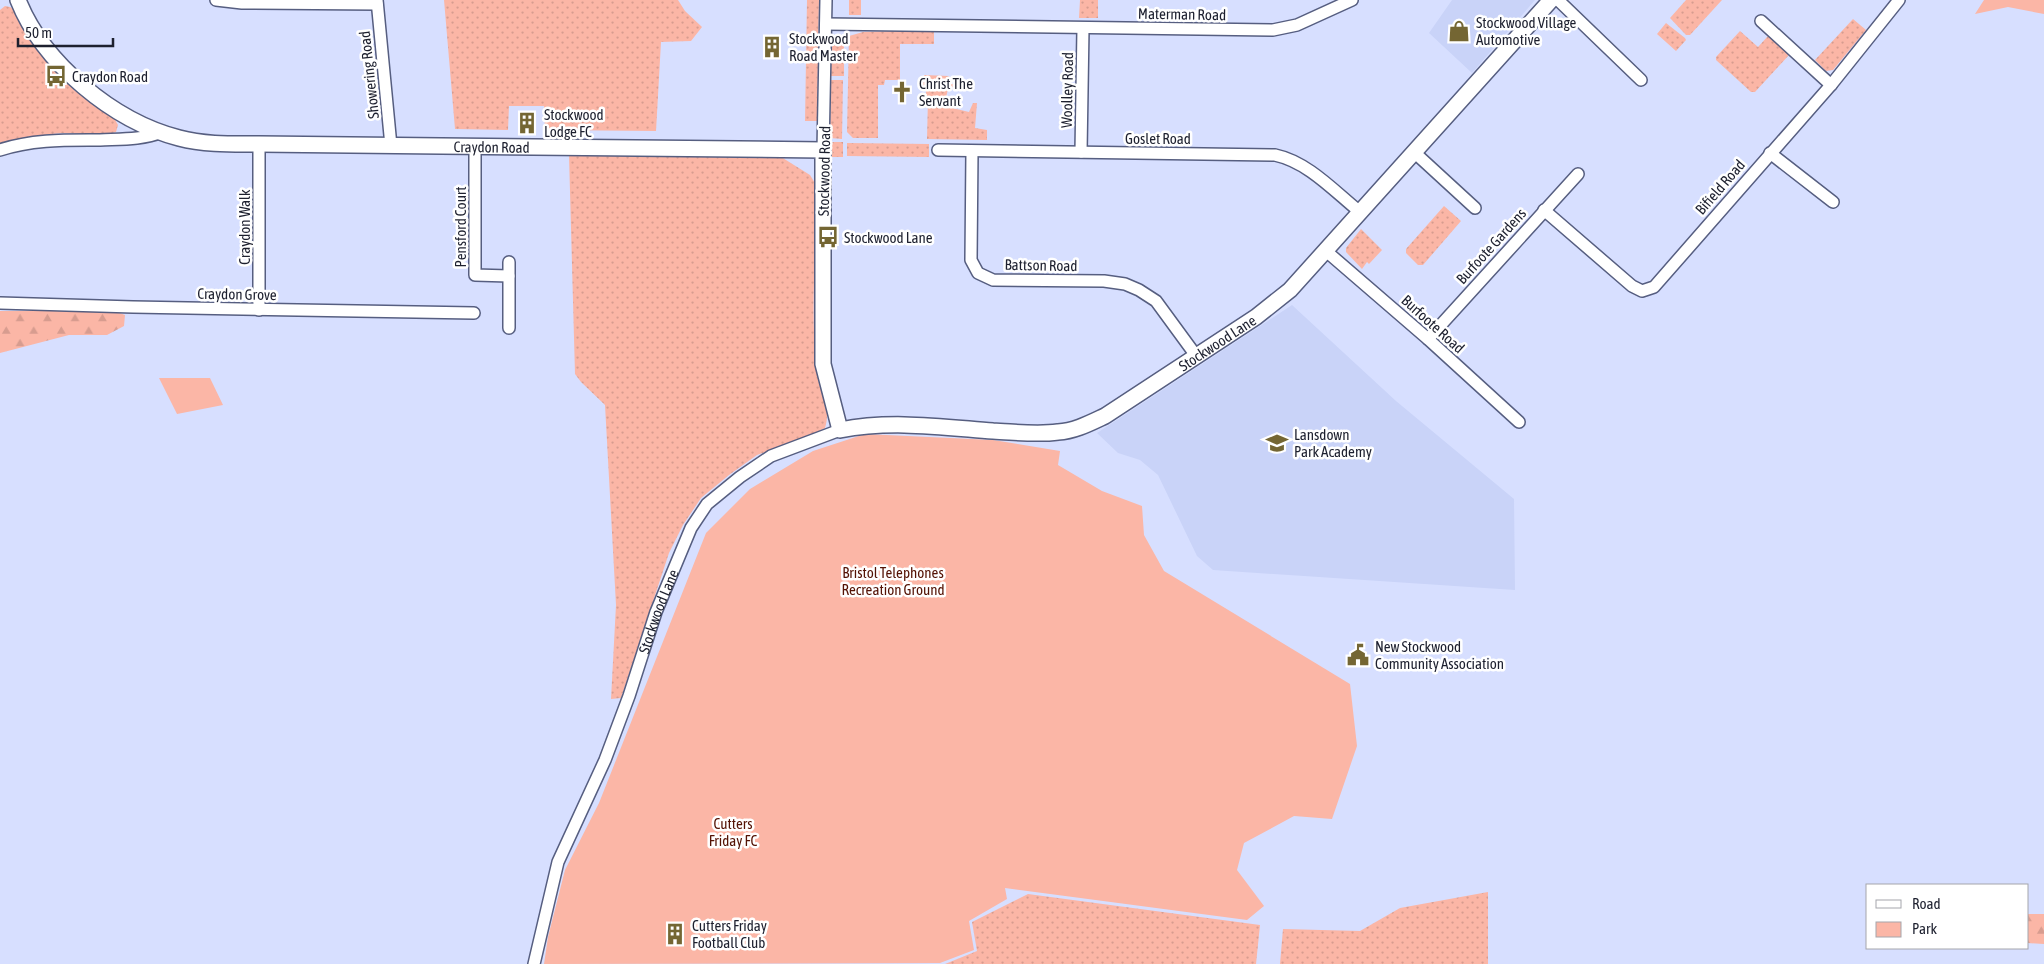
<svg xmlns="http://www.w3.org/2000/svg" width="2044" height="964" viewBox="0 0 2044 964" font-family="'Asap Condensed',sans-serif">
<style>
.built{fill:#c9d3f8}
.grass{fill:url(#grass-dots)}
.forest{fill:url(#forest-firs)}
.green{fill:#fbb6a6}
.lines{fill:none;stroke-linecap:round;stroke-linejoin:round}
.minor-casing{stroke:#565e80;stroke-width:14}
.tertiary-casing{stroke:#565e80;stroke-width:18}
.minor{stroke:#fff;stroke-width:11}
.tertiary{stroke:#fff;stroke-width:15}
.labels{text-anchor:middle;dominant-baseline:central;stroke-width:5;stroke-linejoin:round;paint-order:stroke}
.street-label{font-size:15px;fill:#1d202f;stroke:#fff}
.poi-label{font-size:15px;fill:#1d202f;stroke:#fff;text-anchor:start}
.park-label{font-size:15px;fill:#541305;stroke:#fff}
</style>
<defs>
<pattern id="grass-dots" width="8" height="8" patternUnits="userSpaceOnUse" patternTransform="scale(1.25)"><rect width="8" height="8" fill="#fbb6a6"/><path d="M2 2h.1M6 6h.1" fill="none" stroke="#d79c8f" stroke-width="1.8" stroke-linecap="round"/></pattern>
<pattern id="forest-firs" width="22" height="20" patternUnits="userSpaceOnUse" patternTransform="scale(1.25)"><rect width="22" height="20" fill="#fbb6a6"/><path d="M5 1l3.5 6h-7zM16 11l3.5 6h-7z" fill="#d79c8f"/></pattern>
</defs>
<rect width="100%" height="100%" fill="#d7dfff"/>
<!-- built -->
<path class="built" d="M 1452,0 L 1535,0 L 1472,73 L 1429,33 Z
M 1292,305 L 1396,401 L 1514,499 L 1515,590 L 1213,570 L 1197,556 L 1158,475 L 1140,460 L 1118,453 L 1097,433 Z"/>
<!-- grass -->
<path class="grass" d="M 444,0 L 678,0 L 685,11 L 702,27 L 691,41 L 661,42 L 656,131 L 545,130 L 544,106 L 509,106 L 508,130 L 455,129 Z
M 807,0 L 819,0 L 817,121 L 805,121 Z
M 849,0 L 861,0 L 861,15 L 849,15 Z
M 1080,0 L 1098,0 L 1098,18 L 1079,18 Z
M 1686,0 L 1722,0 L 1690,35 L 1686,35 L 1670,18 Z
M 5,6 L 10,7 L 15,10 L 25,30 L 45,60 L 74,90 L 114,118 L 118,125 L 116,132 C 99,137 82,133 65,133 C 43,134 21,139 0,144 L 0,10 Z
M 1853,19 L 1866,30 L 1833,70 L 1826,71 L 1815,60 Z
M 1666,23 L 1685,38 L 1686,40 L 1676,51 L 1657,34 Z
M 934,30 L 934,44 L 900,44 L 900,80 L 885,80 L 884,85 L 878,85 L 878,138 L 853,138 L 847,132 L 849,36 L 863,32 Z
M 1740,31 L 1758,47 L 1768,36 L 1789,55 L 1755,92 L 1751,92 L 1716,60 L 1716,57 Z
M 831,43 L 844,43 L 844,76 L 831,76 Z
M 924,75 L 949,76 L 949,84 L 954,84 L 951,90 L 948,89 L 944,106 L 969,112 L 973,103 L 977,103 L 975,128 L 987,130 L 987,140 L 927,139 L 928,98 L 926,97 L 926,86 L 919,86 L 919,82 L 924,82 Z
M 831,80 L 843,80 L 842,139 L 830,138 Z
M 831,142 L 843,142 L 843,157 L 831,157 Z
M 847,143 L 929,144 L 929,157 L 847,156 Z
M 569,155 L 778,155 L 810,175 L 815,183 L 817,194 C 816,253 810,314 817,372 C 819,394 832,405 825,428 L 809,436 L 757,455 L 729,475 L 701,498 L 683,525 L 669,553 L 621,698 L 611,699 L 616,605 L 605,405 L 581,382 L 575,374 Z
M 1444,206 L 1461,221 L 1423,265 L 1418,265 L 1406,253 L 1406,249 Z
M 1361,229 L 1382,250 L 1369,264 L 1367,262 L 1362,269 L 1346,252 L 1346,248 Z
M 1488,892 L 1488,964 L 1280,964 L 1283,929 L 1360,931 L 1400,908 Z
M 1028,894 L 1260,925 L 1256,964 L 945,964 L 977,951 L 972,922 Z"/>
<!-- forest -->
<path class="forest" d="M 0,311 L 114,311 L 125,315 L 124,326 L 107,335 L 69,335 L 0,353 Z
M 2028,914 L 2044,914 L 2044,944 L 2028,943 Z"/>
<!-- green -->
<path class="green" d="M 1984,0 L 2044,0 L 2044,14 L 2008,7 L 1975,14 Z
M 159,378 L 210,378 L 223,405 L 177,414 Z
M 865,434 L 993,440 L 1060,451 L 1058,465 L 1102,491 L 1142,506 L 1144,535 L 1164,571 L 1350,684 L 1357,746 L 1332,819 L 1294,816 L 1244,843 L 1237,870 L 1264,906 L 1247,920 L 1005,888 L 1007,899 L 969,921 L 974,950 L 940,963 L 544,964 L 548,937 L 565,870 L 599,803 L 706,533 L 750,489 L 813,451 Z"/>
<g class="lines">
<!-- minor casing -->
<g class="minor-casing">
<g id="minor">
<path d="M 216,0 L 242,3 L 377,4"/>
<path d="M 377,0 L 391,146"/>
<path d="M 1558,0 L 1641,80"/>
<path d="M 1761,21 L 1831,85"/>
<path d="M 826,24 L 1273,30 L 1297,25 L 1352,0"/>
<path d="M 475,146 L 475,275 L 509,276"/>
<path d="M 0,150 C 32,139 67,140 100,140 C 121,139 142,140 162,132"/>
<path d="M 823,150 L 826,0"/>
<path d="M 938,150 L 1275,155 C 1308,162 1334,191 1360,212"/>
<path d="M 972,151 L 971,260 L 978,273 L 993,280 L 1104,281 L 1125,284 L 1139,290 L 1156,301 L 1197,357"/>
<path d="M 1081,152 L 1083,28"/>
<path d="M 1414,152 L 1475,208"/>
<path d="M 1770,153 L 1833,202"/>
<path d="M 1544,210 L 1632,286 L 1642,291 L 1654,287 L 1831,85 L 1899,0"/>
<path d="M 1326,251 L 1428,339 L 1519,422"/>
<path d="M 509,262 L 509,328"/>
<path d="M 0,303 L 133,307 L 474,313"/>
<path d="M 259,310 L 259,144"/>
<path d="M 1428,339 L 1578,174"/>
<path id="s1" d="M 534,964 L 558,862 L 605,760 L 629,696 L 656,612 L 691,528 L 707,504 L 740,477 L 771,456 L 840,430"/>
</g>
</g>
<!-- tertiary casing -->
<g class="tertiary-casing">
<g id="tertiary">
<path id="s2" d="M 18,0 C 43,63 113,121 179,138 C 205,145 233,144 259,144 L 823,150 L 823,364 L 840,430 C 891,420 941,427 993,431 C 1015,432 1036,435 1058,432 C 1075,431 1090,423 1105,416 L 1256,317 L 1290,290 L 1551,0"/>
</g>
</g>
<!-- minor -->
<use href="#minor" class="minor"/>
<!-- tertiary -->
<use href="#tertiary" class="tertiary"/>
</g>
<!-- icons -->
<defs>
<g id="shop-bare" transform="scale(1.725)"><path d="M-5-2.5h2.3a2.7 3.5 0 0 1 5.4 0H5L5.5 6h-11ZM-1.5-2.5h3a1.5 2.3 0 0 0-3 0Z" fill="#746633" stroke="#fff" stroke-width="2.5" paint-order="stroke"/></g>
<g id="building-bare" transform="scale(1.725)"><path d="M-4-6H4V6H1V3H-1V6H-4ZM-2.5-4.3h1.7v1.8h-1.7ZM.8-4.3h1.7v1.8H.8ZM-2.5-1h1.7V.8h-1.7ZM.8-1h1.7V.8H.8Z" fill="#746633" stroke="#fff" stroke-width="2.5" paint-order="stroke"/></g>
<g id="bus-bare" transform="scale(1.725)"><path d="M-5-6H5V4H4V6H2V4H-2V6H-4V4H-5ZM-3.5-4V0h7V-4ZM-3.5 1.2v1.5H-2V1.2ZM2 1.2v1.5H3.5V1.2Z" fill="#746633" stroke="#fff" stroke-width="2.5" paint-order="stroke"/></g>
<g id="church-bare" transform="scale(1.725)"><path d="M-1.2-6h2.4v3.5h3.3v2.4h-3.3V6h-2.4V-.1h-3.3v-2.4h3.3Z" fill="#746633" stroke="#fff" stroke-width="2.5" paint-order="stroke"/></g>
<g id="school-bare" transform="scale(1.725)"><path d="M0-5L7-2L0 1L-7-2ZM-4 1L0 2.5L4 1V4Q0 6-4 4Z" fill="#746633" stroke="#fff" stroke-width="2.5" paint-order="stroke"/></g>
<g id="civic-bare" transform="scale(1.725)"><path d="M-.6-6.5H3V-4.5H.6V-3L4-1V1h2V6H-6V1h2V-1L-.6-3ZM-1.2 2.5V6h2.4V2.5Z" fill="#746633" stroke="#fff" stroke-width="2.5" paint-order="stroke"/></g>
</defs>
<g fill-rule="evenodd">
<use href="#shop-bare" x="1459" y="31"/>
<use href="#building-bare" x="772" y="47"/>
<use href="#bus-bare" x="56" y="76"/>
<use href="#church-bare" x="902" y="92"/>
<use href="#building-bare" x="527" y="123"/>
<use href="#bus-bare" x="828" y="237"/>
<use href="#school-bare" x="1277" y="443"/>
<use href="#civic-bare" x="1358" y="655"/>
<use href="#building-bare" x="675" y="934"/>
</g>
<g class="labels">
<!-- street labels -->
<g class="street-label">
<text transform="translate(1182 14) rotate(1)">Materman Road</text>
<text transform="translate(369 75) rotate(-96)">Showering Road</text>
<text transform="translate(1067 90) rotate(-89)">Woolley Road</text>
<text x="1158" y="138">Goslet Road</text>
<text stroke="none"><textPath href="#s2" startOffset="532">Craydon Road</textPath></text>
<text transform="translate(824 171) rotate(-89)">Stockwood Road</text>
<text transform="translate(1720 187) rotate(-49)">Bifield Road</text>
<text transform="translate(244 227) rotate(-90)">Craydon Walk</text>
<text transform="translate(460 227) rotate(-90)">Pensford Court</text>
<text transform="translate(1491 246) rotate(-48)">Burfoote Gardens</text>
<text transform="translate(1041 265) rotate(1)">Battson Road</text>
<text transform="translate(237 294) rotate(1)">Craydon Grove</text>
<text transform="translate(1433 324) rotate(42)">Burfoote Road</text>
<text stroke="none"><textPath href="#s2" startOffset="1548">Stockwood Lane</textPath></text>
<text stroke="none"><textPath href="#s1" startOffset="375">Stockwood Lane</textPath></text>
</g>
<!-- poi labels -->
<g class="poi-label">
<text x="1476" y="22">Stockwood Village<tspan x="1476" dy="17">Automotive</tspan></text>
<text x="789" y="38">Stockwood<tspan x="789" dy="17">Road Master</tspan></text>
<text x="72" y="76">Craydon Road</text>
<text x="919" y="83">Christ The<tspan x="919" dy="17">Servant</tspan></text>
<text x="544" y="114">Stockwood<tspan x="544" dy="17">Lodge FC</tspan></text>
<text x="844" y="237">Stockwood Lane</text>
<text x="1294" y="434">Lansdown<tspan x="1294" dy="17">Park Academy</tspan></text>
<text x="1375" y="646">New Stockwood<tspan x="1375" dy="17">Community Association</tspan></text>
<text x="692" y="925">Cutters Friday<tspan x="692" dy="17">Football Club</tspan></text>
</g>
<!-- park labels -->
<g class="park-label">
<text x="893" y="572">Bristol Telephones<tspan x="893" dy="17">Recreation Ground</tspan></text>
<text x="733" y="823">Cutters<tspan x="733" dy="17">Friday FC</tspan></text>
</g>
</g>
<!-- legend -->
<rect x="1866" y="884" width="162" height="65" fill="#ffffff" stroke="#a5a6ac"/>
<rect x="1876" y="900" width="25" height="8" fill="#ffffff" stroke="#a5a6ac"/>
<text x="1912" y="909" font-size="15" fill="#1d202f">Road</text>
<rect x="1876" y="922" width="25" height="15" fill="#fbb6a6" stroke="#a5a6ac"/>
<text x="1912" y="934" font-size="15" fill="#1d202f">Park</text>
<!-- scale -->
<path d="M18 38v8h95v-8" fill="none" stroke="#1d202f" stroke-width="2.5"/>
<text x="25" y="38" font-size="15" fill="#1d202f" stroke="#ffffff" stroke-width="4" paint-order="stroke">50 m</text>
</svg>
